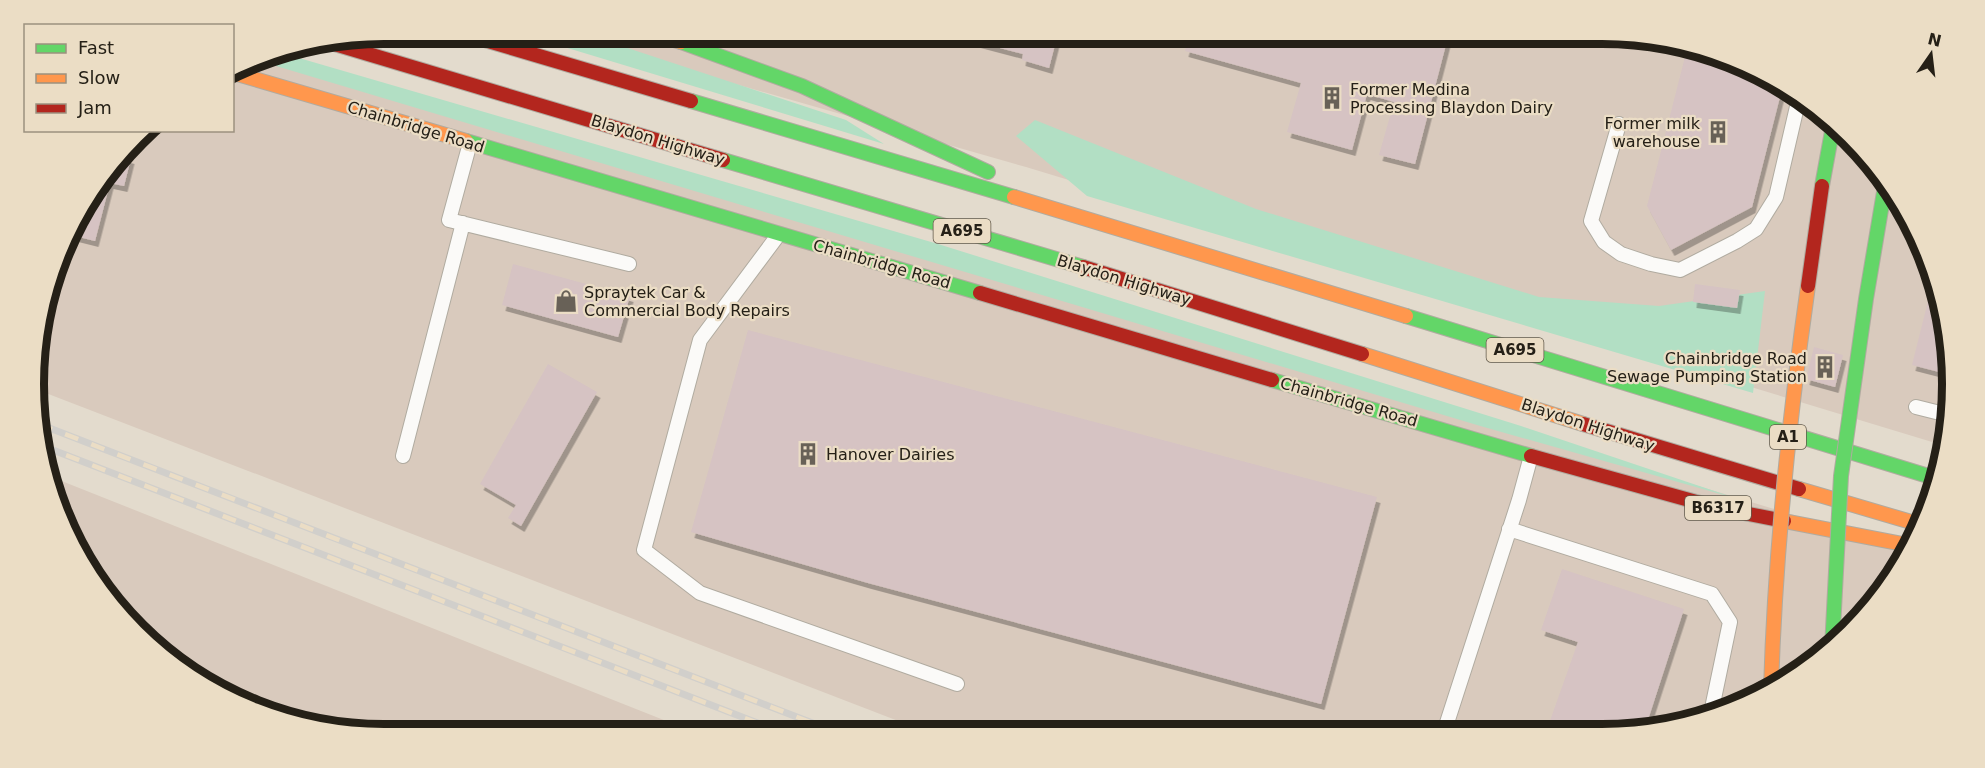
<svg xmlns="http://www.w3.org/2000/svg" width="1985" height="768" viewBox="0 0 1985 768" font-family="'DejaVu Sans',sans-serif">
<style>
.industrial{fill:#d9cabd}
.green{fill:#b2dfc4}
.building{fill:#d6c3c3;filter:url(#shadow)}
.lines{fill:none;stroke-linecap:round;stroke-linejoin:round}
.lane-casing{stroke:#b0aba0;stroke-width:16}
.fast-casing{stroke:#b0aba0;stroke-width:16}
.slow-casing{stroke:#b0aba0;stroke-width:16}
.jam-casing{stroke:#b0aba0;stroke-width:16}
.lane{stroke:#fbfaf8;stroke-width:14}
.fast{stroke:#63d668;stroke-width:14}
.slow{stroke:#ff974d;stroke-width:14}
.jam{stroke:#b3261e;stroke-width:14}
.rail-casing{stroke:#d1cfcb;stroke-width:7}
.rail{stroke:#ebddc5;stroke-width:4.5;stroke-dasharray:14;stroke-linecap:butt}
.fast-bridge-casing{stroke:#b0aba0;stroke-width:16;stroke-linecap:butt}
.slow-bridge-casing{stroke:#b0aba0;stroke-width:16;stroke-linecap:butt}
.jam-bridge-casing{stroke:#b0aba0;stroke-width:16;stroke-linecap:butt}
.fast-bridge{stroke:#63d668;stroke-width:14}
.slow-bridge{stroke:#ff974d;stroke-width:14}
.jam-bridge{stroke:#b3261e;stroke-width:14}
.labels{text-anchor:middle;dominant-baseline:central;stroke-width:4.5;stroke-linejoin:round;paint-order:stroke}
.shield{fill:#ebddc5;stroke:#60594b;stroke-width:1.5}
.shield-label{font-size:15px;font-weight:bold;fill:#252017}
.poi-label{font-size:16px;fill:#252017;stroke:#ebddc5;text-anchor:start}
.street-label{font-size:16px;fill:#252017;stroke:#ebddc5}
.rim{fill:none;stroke:#252017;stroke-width:8}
</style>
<defs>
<filter id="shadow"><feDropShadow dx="3.5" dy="6" stdDeviation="0" flood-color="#0004"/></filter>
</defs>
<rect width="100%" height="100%" fill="#e3dbcd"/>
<!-- industrial -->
<path class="industrial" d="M 557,33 L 1601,33 L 1692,45 L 1815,106 L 1905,209 L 1949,339 L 1942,445 L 1026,167 Z
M 265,55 L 1586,452 L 1906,549 L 1893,579 L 1833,648 L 1756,699 L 1647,732 L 932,734 L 38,390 L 36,338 L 80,209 L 144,131 L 232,130 L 233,74 Z
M 49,476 L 699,734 L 384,735 L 293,723 L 171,663 L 92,579 Z"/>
<!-- green -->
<path class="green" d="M 518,33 L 582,33 L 846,120 L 884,144 Z
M 275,51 L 938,244 L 1521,426 L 1738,499 L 1477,425 L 256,60 Z
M 1035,120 L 1256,209 L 1539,297 L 1659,306 L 1765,291 L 1753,393 L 1087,196 L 1016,136 Z"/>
<!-- building -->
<path class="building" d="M 943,33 L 1058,33 L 1049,68 L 1022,60 L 1023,54 Z
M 1190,33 L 1449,33 L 1415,164 L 1379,155 L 1394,102 L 1367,94 L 1352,150 L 1287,132 L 1301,83 L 1185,51 Z
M 1688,45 L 1782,89 L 1752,207 L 1671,250 L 1647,206 Z
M 123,156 L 131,158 L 124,186 L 110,183 L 95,241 L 71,235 L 80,209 Z
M 513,264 L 630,296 L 618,337 L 502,305 Z
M 1695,284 L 1740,290 L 1737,308 L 1693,302 Z
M 1928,301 L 1937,304 L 1949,339 L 1947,374 L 1912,365 Z
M 748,330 L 1377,497 L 1321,704 L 868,583 L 691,532 Z
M 1814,347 L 1843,355 L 1835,387 L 1806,379 Z
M 548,364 L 597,392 L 521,526 L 508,518 L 516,505 L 480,484 Z
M 1562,569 L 1684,609 L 1644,732 L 1546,732 L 1578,642 L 1541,630 Z"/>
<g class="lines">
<!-- lane casing -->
<g class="lane-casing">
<path id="lane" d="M 1619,124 L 1591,221 L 1604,242 L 1621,254 L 1651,264 L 1680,270 L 1737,241 L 1756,229 L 1776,197 L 1799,98
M 470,143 L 449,220 L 629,264
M 779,234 L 700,340 L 644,550 L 700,593 L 957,684
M 1916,407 L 1944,414
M 403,456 L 463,223
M 1509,529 L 1712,594 L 1730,622 L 1711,713
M 1444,732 L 1519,500 L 1531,456"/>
</g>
<!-- fast casing -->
<g class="fast-casing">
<path id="fast" d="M 681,42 L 802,86 L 988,172
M 691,101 L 1014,197
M 466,141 L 980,293
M 723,160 L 1083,267
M 1822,186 L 1833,126
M 1406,316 L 1938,479
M 1272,380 L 1531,456"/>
</g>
<!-- slow casing -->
<g class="slow-casing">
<path id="slow" d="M 651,33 L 681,42
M 234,73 L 466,141
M 1014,197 L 1406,316
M 1362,354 L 1583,424
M 1799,489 L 1918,524
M 1784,521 L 1908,545"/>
</g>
<!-- jam casing -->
<g class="jam-casing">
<path id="jam" d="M 461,33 L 691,101
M 328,42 L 723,160
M 1083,267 L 1362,354
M 980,293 L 1272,380
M 1583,424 L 1799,489
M 1531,456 L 1718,508 L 1784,521"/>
</g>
<!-- lane -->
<use href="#lane" class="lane"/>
<!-- fast -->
<use href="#fast" class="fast"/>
<!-- slow -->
<use href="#slow" class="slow"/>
<!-- jam -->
<use href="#jam" class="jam"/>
<!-- rail casing -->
<g class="rail-casing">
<path id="rail" d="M 39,424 L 841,734
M 40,445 L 786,734"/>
</g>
<!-- rail -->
<use href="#rail" class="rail"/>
<!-- fast-bridge casing -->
<g class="fast-bridge-casing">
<path id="fast-bridge" d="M 1832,648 L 1841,476 L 1866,299 L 1885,186"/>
</g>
<!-- slow-bridge casing -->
<g class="slow-bridge-casing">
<path id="slow-bridge" d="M 1771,689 C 1775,554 1789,419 1808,286"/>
</g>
<!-- jam-bridge casing -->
<g class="jam-bridge-casing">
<path id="jam-bridge" d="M 1808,286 L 1822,186"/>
</g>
<!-- fast-bridge -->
<use href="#fast-bridge" class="fast-bridge"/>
<!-- slow-bridge -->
<use href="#slow-bridge" class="slow-bridge"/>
<!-- jam-bridge -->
<use href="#jam-bridge" class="jam-bridge"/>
</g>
<!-- icons -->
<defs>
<g id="building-bare" transform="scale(1.8)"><path d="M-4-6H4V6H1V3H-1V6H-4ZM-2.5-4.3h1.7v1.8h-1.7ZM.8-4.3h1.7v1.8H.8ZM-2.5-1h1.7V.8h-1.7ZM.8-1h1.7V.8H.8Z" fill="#686157" stroke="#ebddc5" stroke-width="2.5" paint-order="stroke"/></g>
<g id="shop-bare" transform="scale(1.8)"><path d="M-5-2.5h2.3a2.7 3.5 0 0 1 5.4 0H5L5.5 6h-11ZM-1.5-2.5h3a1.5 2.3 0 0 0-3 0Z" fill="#686157" stroke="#ebddc5" stroke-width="2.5" paint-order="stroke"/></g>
</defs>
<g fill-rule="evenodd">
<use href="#building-bare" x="1332" y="98"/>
<use href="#building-bare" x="1718" y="132"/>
<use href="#shop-bare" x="566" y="301"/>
<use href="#building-bare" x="1825" y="367"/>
<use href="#building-bare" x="808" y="454"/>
</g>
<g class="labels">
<!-- shield labels -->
<g class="shield">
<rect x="933.5" y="219" width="57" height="24" rx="4.5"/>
<rect x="1486.5" y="338" width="57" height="24" rx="4.5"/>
<rect x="1770" y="425" width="36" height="24" rx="4.5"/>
<rect x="1685" y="496" width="66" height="24" rx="4.5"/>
</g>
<g class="shield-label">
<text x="962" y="231">A695</text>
<text x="1515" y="350">A695</text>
<text x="1788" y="437">A1</text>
<text x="1718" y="508">B6317</text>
</g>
<!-- poi labels -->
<g class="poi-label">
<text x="1350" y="89">Former Medina<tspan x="1350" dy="18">Processing Blaydon Dairy</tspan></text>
<text x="1700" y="123" text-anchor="end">Former milk<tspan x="1700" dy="18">warehouse</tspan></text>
<text x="584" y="292">Spraytek Car &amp;<tspan x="584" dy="18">Commercial Body Repairs</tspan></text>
<text x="1807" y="358" text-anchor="end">Chainbridge Road<tspan x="1807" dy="18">Sewage Pumping Station</tspan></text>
<text x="826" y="454">Hanover Dairies</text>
</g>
<!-- street labels -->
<g class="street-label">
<text transform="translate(416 127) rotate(17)">Chainbridge Road</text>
<text transform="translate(658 140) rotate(17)">Blaydon Highway</text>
<text transform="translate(882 264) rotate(16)">Chainbridge Road</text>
<text transform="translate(1124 280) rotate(17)">Blaydon Highway</text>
<text transform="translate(1349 402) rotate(16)">Chainbridge Road</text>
<text transform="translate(1588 425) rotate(18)">Blaydon Highway</text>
</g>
</g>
<!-- crop -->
<path d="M0 0H1985V768H0ZM384 44H1602A340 340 0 0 1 1942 384V384A340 340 0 0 1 1602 724H384A340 340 0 0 1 44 384V384A340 340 0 0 1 384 44Z" fill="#ebddc5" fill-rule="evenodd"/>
<path class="rim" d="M384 44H1602A340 340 0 0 1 1942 384V384A340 340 0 0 1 1602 724H384A340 340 0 0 1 44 384V384A340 340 0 0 1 384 44Z"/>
<!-- legend -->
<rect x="24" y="24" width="210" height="108" fill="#ebddc5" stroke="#9c917f" stroke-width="1.5"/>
<rect x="36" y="44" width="30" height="9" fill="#63d668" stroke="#9c917f" stroke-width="1.5"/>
<text x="78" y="54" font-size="18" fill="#252017">Fast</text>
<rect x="36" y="74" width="30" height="9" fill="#ff974d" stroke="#9c917f" stroke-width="1.5"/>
<text x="78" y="84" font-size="18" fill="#252017">Slow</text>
<rect x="36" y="104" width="30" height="9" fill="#b3261e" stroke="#9c917f" stroke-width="1.5"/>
<text x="78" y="114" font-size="18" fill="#252017">Jam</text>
<!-- north arrow -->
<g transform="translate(1931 54) rotate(14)" stroke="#ebddc5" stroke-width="4.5" paint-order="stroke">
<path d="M0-4.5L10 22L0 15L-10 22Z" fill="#252017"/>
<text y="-9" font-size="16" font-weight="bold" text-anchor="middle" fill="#252017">N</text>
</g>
</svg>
